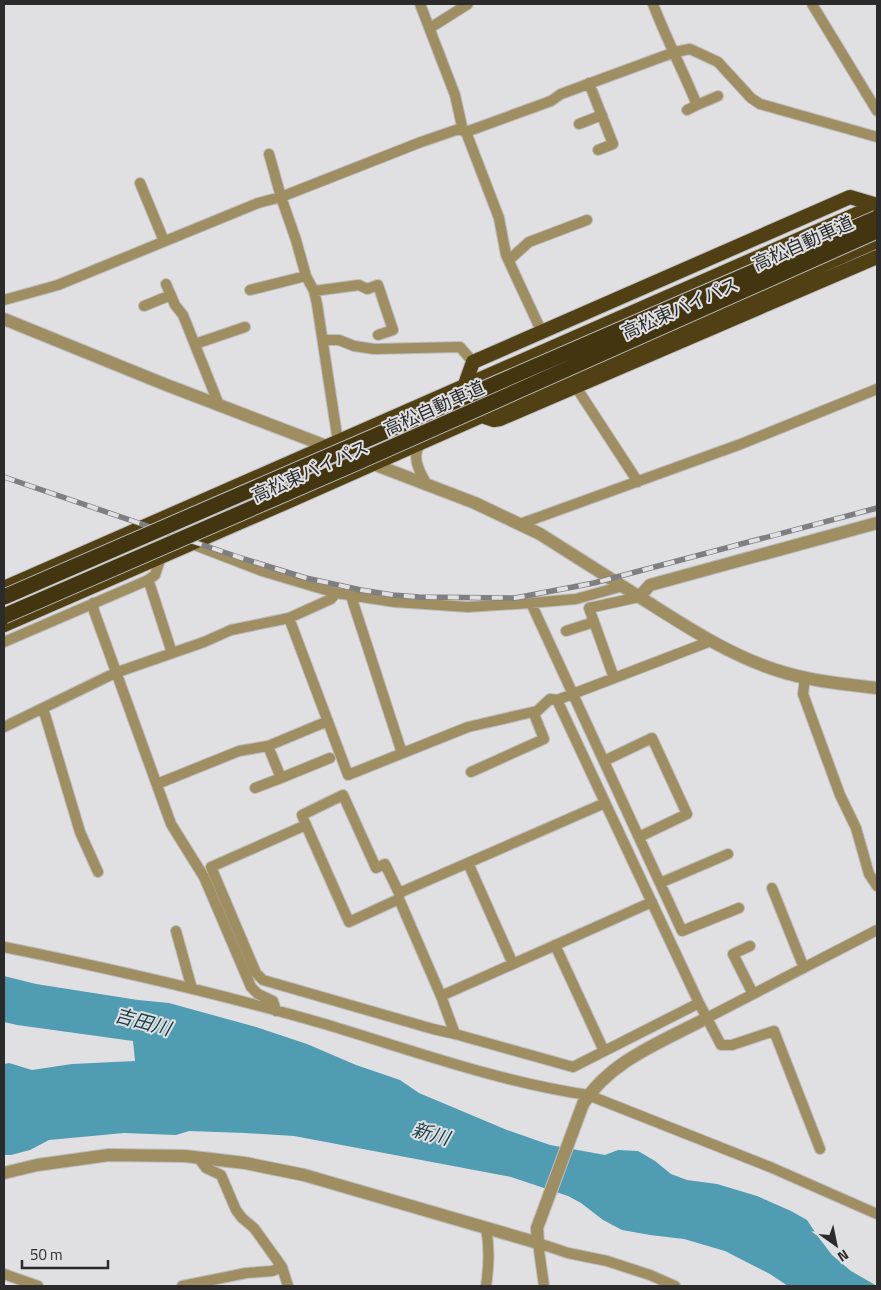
<svg xmlns="http://www.w3.org/2000/svg" width="881" height="1290" viewBox="0 0 881 1290" font-family="'Titillium Web','Noto Sans JP',sans-serif">
<style>
.water{fill:#509cb2}
.lines{fill:none;stroke-linecap:round;stroke-linejoin:round}
.minor-casing{stroke:#bcbcbe;stroke-width:12}
.tertiary-casing{stroke:#bcbcbe;stroke-width:14}
.trunk-casing{stroke:#bcbcbe;stroke-width:16}
.minor{stroke:#9f8e62;stroke-width:10}
.tertiary{stroke:#9f8e62;stroke-width:12}
.trunk{stroke:#504014;stroke-width:14}
.rail-casing{stroke:#7f7f81;stroke-width:5.5}
.rail{stroke:#e0e0e2;stroke-width:4;stroke-dasharray:11;stroke-linecap:butt}
.motorway-bridge-casing{stroke:#bcbcbe;stroke-width:17;stroke-linecap:butt}
.motorway-bridge{stroke:#433510;stroke-width:15}
.labels{text-anchor:middle;dominant-baseline:central;stroke-width:4;stroke-linejoin:round;paint-order:stroke}
.street-label{font-size:18px;fill:#2b2b2c;stroke:#e0e0e2}
.water-label{font-size:19px;font-style:italic;fill:#1b3f49;stroke:#e0e0e2}
</style>
<rect width="100%" height="100%" fill="#e0e0e2"/>
<!-- water -->
<path class="water" d="M 4,976 L 36,984 L 138,1000 L 169,1003 L 256,1027 L 307,1044 L 356,1065 L 400,1080 L 419,1093 L 507,1130 L 550,1145 L 605,1155 L 618,1150 L 638,1151 L 655,1161 L 671,1174 L 687,1180 L 717,1184 L 757,1196 L 791,1211 L 807,1220 L 819,1238 L 832,1255 L 851,1271 L 877,1286 L 788,1286 L 770,1274 L 725,1251 L 684,1239 L 650,1235 L 622,1230 L 603,1220 L 581,1203 L 568,1196 L 511,1177 L 294,1136 L 245,1133 L 189,1131 L 176,1135 L 124,1133 L 49,1140 L 30,1150 L 11,1155 L 4,1155 L 4,1064 L 9,1063 L 32,1070 L 72,1064 L 135,1061 L 133,1041 L 17,1025 L 4,1022 Z"/>
<g class="lines">
<!-- minor casing -->
<g class="minor-casing">
<path id="minor" d="M 420,4 L 455,95 L 463,131
M 653,4 C 666,38 683,71 697,105 L 718,96
M 812,4 L 877,111
M 430,28 L 468,4
M 589,83 L 613,144 L 598,150
M 687,110 L 697,105
M 579,124 L 602,115
M 466,132 L 499,218 L 506,255 L 538,324 L 543,332
M 269,154 L 281,197 L 296,240 L 306,276 L 314,291 L 317,304 L 338,442
M 140,183 L 164,241
M 509,260 L 529,242 L 587,220
M 166,284 L 175,305 L 183,315 L 219,405
M 250,290 L 306,276
M 314,291 L 359,285 L 367,289 L 378,285 L 393,330 L 378,335
M 4,300 L 58,285 L 258,203 L 281,197 L 421,142 L 459,129 L 466,132 L 551,101 L 561,94 L 675,52 L 690,49 L 718,62 L 751,98 L 760,104 L 877,137
M 144,306 L 171,295
M 323,340 L 339,340 L 354,346 L 374,349 L 460,347 L 473,362
M 195,344 L 245,327
M 576,387 L 638,482
M 422,442 C 410,455 419,471 427,485
M 520,524 L 741,444 L 877,389
M 192,544 L 262,571 L 336,593 L 395,602 L 468,607 L 531,603 L 576,599 L 623,586
M 150,585 L 172,653
M 351,596 L 402,753
M 93,603 L 94,611 L 171,824 L 204,877 L 251,987 L 258,994 L 273,1001 L 276,1011
M 531,603 L 682,931 L 739,908
M 289,618 L 331,599 L 336,593
M 566,631 L 594,622
M 711,641 L 557,700 L 699,1003 L 721,1045 L 732,1045 L 774,1031 L 820,1149
M 4,642 L 148,580 L 155,575 L 161,557
M 614,678 L 589,608 L 639,597
M 805,678 L 803,694 L 840,795 L 856,828 L 869,874 L 877,886
M 43,708 L 80,832 L 98,872
M 4,727 L 115,673 L 204,642 L 231,630 L 289,618 L 348,775 L 468,727 L 537,711
M 268,746 L 281,778 L 330,758
M 604,761 L 652,738 L 687,814 L 639,837
M 471,772 L 544,739 L 534,714 L 550,699 L 557,700
M 157,784 L 239,751 L 268,746 L 328,721
M 255,788 L 281,778
M 605,803 L 399,893 L 399,899 L 441,996 L 652,902
M 306,825 L 302,815 L 343,795 L 376,868 L 385,864 L 399,893
M 468,863 L 513,964
M 660,883 L 728,854
M 772,888 L 804,968
M 399,899 L 349,922 L 306,825 L 211,867 L 256,973 L 263,980 L 433,1029 L 455,1034
M 176,931 L 192,989
M 555,945 L 604,1051
M 750,946 L 733,954 L 753,994
M 4,947 C 113,969 222,994 328,1025 C 414,1051 500,1082 588,1095 L 770,1167 L 877,1214
M 441,996 L 455,1034 L 573,1067 L 699,1003
M 701,1021 L 877,930
M 198,1157 L 206,1168 L 221,1175 L 236,1210 L 242,1218 L 254,1228 L 282,1267 L 288,1286
M 486,1228 C 490,1248 489,1266 486,1286
M 4,1274 L 38,1286
M 182,1286 L 246,1273 L 272,1271 L 282,1267
M 544,1286 L 538,1243 L 568,1253 L 607,1261 L 650,1275 L 675,1286"/>
</g>
<!-- tertiary casing -->
<g class="tertiary-casing">
<path id="tertiary" d="M 4,319 L 164,384 L 475,503 L 540,534 C 576,557 613,580 649,603 C 690,629 730,655 776,670 C 809,681 843,684 877,688
M 639,597 L 650,585 L 877,523
M 4,1173 L 37,1165 L 109,1155 L 185,1156 L 245,1163 L 304,1175 L 538,1243 L 537,1228 L 583,1104 C 609,1062 659,1043 701,1021"/>
</g>
<!-- trunk casing -->
<g class="trunk-casing">
<path id="trunk" d="M 464,387 L 473,362 L 850,197 L 877,205
M 482,416 L 494,420 L 500,419 L 877,257
M 4,588 L 877,205
M 4,625 L 287,502 L 877,241"/>
</g>
<!-- minor -->
<use href="#minor" class="minor"/>
<!-- tertiary -->
<use href="#tertiary" class="tertiary"/>
<!-- trunk -->
<use href="#trunk" class="trunk"/>
<!-- rail casing -->
<g class="rail-casing">
<path id="rail" d="M 4,477 L 241,558 L 306,578 L 361,590 L 393,595 L 419,597 L 515,598 L 594,583 L 877,508"/>
</g>
<!-- rail -->
<use href="#rail" class="rail"/>
<!-- motorway-bridge casing -->
<g class="motorway-bridge-casing">
<path id="motorway-bridge" d="M 4,597 L 877,218
M 4,616 L 356,463 L 877,231"/>
</g>
<!-- motorway-bridge -->
<use href="#motorway-bridge" class="motorway-bridge"/>
</g>
<g class="labels">
<!-- street labels -->
<g class="street-label">
<text transform="translate(803 243) rotate(-24)">高松自動車道</text>
<text transform="translate(680 308) rotate(-24)">高松東バイパス</text>
<text transform="translate(434 408) rotate(-24)">高松自動車道</text>
<text transform="translate(310 471) rotate(-24)">高松東バイパス</text>
</g>
<!-- water labels -->
<g class="water-label">
<text transform="translate(143 1021) rotate(15)">吉田川</text>
<text transform="translate(431 1133) rotate(15)">新川</text>
</g>
</g>
<!-- border -->
<rect width="881" height="1290" fill="none" stroke="#2b2b2c" stroke-width="10"/>
<!-- north arrow -->
<g transform="translate(836 1245) rotate(147)" stroke="#e0e0e2" stroke-width="4" paint-order="stroke">
<path d="M0-4L9 19L0 12L-9 19Z" fill="#2b2b2c"/>
<text y="-8" font-size="14" font-weight="bold" text-anchor="middle" fill="#2b2b2c">N</text>
</g>
<!-- scale -->
<path d="M22 1260v8h86v-8" fill="none" stroke="#2b2b2c" stroke-width="2.5"/>
<text x="30" y="1260" font-size="15" fill="#2b2b2c" stroke="#e0e0e2" stroke-width="4" paint-order="stroke">50 m</text>
</svg>
